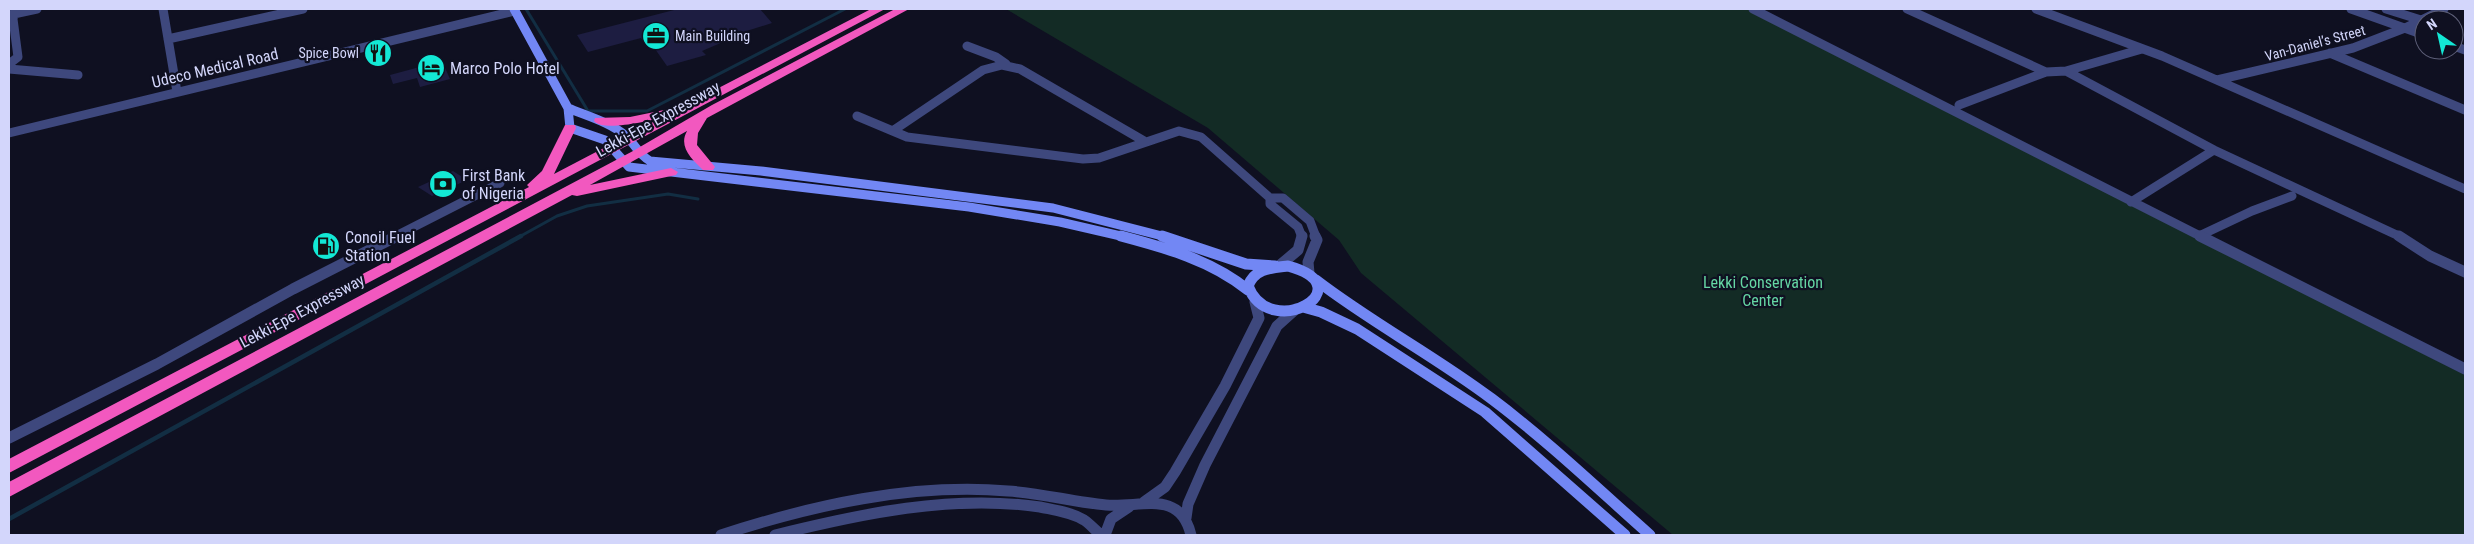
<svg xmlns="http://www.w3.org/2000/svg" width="2474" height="544" viewBox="0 0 2474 544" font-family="'Roboto Condensed',sans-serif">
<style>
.green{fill:#132b25}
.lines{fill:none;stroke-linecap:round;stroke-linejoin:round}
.stream-far1{stroke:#122e43;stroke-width:3}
.stream{stroke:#122e43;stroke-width:4.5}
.building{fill:#1d1d41}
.street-far1{stroke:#3e487d;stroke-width:9}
.street{stroke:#3e487d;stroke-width:11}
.secondary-far1{stroke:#7287f4;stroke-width:9}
.secondary{stroke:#7287f4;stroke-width:11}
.highway{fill:#f258bf;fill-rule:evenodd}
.labels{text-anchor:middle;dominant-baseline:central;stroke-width:4.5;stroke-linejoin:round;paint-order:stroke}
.far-poi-label{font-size:14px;fill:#d3d6fb;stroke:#0f1021;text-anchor:start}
.far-street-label{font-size:14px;fill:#d3d6fb;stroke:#0f1021}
.street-label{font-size:16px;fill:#d3d6fb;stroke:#0f1021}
.poi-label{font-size:16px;fill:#d3d6fb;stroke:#0f1021;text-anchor:start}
.park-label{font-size:16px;fill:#65d6a4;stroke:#0f1021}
</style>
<rect width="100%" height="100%" fill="#0f1021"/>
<!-- green -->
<path class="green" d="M 1006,9 L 1747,9 L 2465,375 L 2465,535 L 1673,535 L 1361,273 L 1339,240 L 1208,128 Z"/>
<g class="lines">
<!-- stream-far1 -->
<path class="stream-far1" d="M 526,9 L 588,111 L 647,111 L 845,9
M 519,237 L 557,216 L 587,206 L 668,194 L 698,199"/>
<!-- stream -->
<path class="stream" d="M 9,519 L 521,236"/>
</g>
<!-- building -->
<path class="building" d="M 678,9 L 760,9 L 772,23 L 721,39 L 723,42 L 702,51 L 706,55 L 667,66 L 648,39 L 643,41 L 641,38 L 588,52 L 577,35 Z
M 442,61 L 450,79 L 420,87 L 417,78 L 393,84 L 390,75 Z
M 453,171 L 467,180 L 432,196 L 418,187 Z"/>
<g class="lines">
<!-- street-far1 -->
<path class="street-far1" d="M 163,9 L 177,92
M 1753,9 L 2202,237
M 1907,9 L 2046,72 L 2066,71 L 2142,49
M 2036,9 L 2162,56 L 2465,189
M 2351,9 L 2424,35
M 2386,9 L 2421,20
M 9,15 L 37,9
M 168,39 L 303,9
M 967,46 L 996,57 L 1006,64
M 2454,46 L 2465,50
M 2330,53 L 2465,110
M 9,64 L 18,57 L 13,19 L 15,9
M 9,69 L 78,75
M 2066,71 L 2214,150
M 2217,80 L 2353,48 L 2405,28 L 2444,9
M 1959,105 L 2046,72
M 857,116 L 907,137 L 1083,159 L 1099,158 L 1179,131 L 1201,137 L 1270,198 L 1283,198 L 1310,221 L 1316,237
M 894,130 L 983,70 L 1002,65 L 1020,69 L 1144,141
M 9,133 L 515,11
M 1270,198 L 1270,204 L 1298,227 L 1302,237
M 2131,202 L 2214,150 L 2401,237
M 2199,236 L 2252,211 L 2292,196
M 394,237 L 500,183"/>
<!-- street -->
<path class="street" d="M 2200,236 L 2465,369
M 2399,236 L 2430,256 L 2465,272
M 1279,266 L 1298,250 L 1302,236
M 1309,273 L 1308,262 L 1317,240 L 1315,236
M 9,438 L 157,364 L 293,289 L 397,236
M 1144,502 L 1165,487 L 1175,472 L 1225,386 L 1259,318 L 1255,302
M 1186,518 L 1188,504 L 1205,465 L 1277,326 L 1296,309
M 721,535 C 813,505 911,483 1008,491 C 1041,493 1073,502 1106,505 C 1141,508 1180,489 1191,535
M 775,535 C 860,514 952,494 1040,507 C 1054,510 1071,512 1084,520 C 1090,524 1095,530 1101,535
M 1105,535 L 1111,519 L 1129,507"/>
<!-- secondary-far1 -->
<path class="secondary-far1" d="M 514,9 L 568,108 L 570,128 L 605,140 L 629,167 L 969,207 L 1060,222 L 1125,237
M 568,108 C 587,116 610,122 626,136 C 636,145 637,153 650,161 L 761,171 L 1053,208 L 1166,237"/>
<!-- secondary -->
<path class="secondary" d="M 1121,236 C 1166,248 1211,260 1248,290
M 1162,236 L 1246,264 L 1275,266
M 1288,266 C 1366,287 1270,343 1248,286 C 1255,268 1271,268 1288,266 Z
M 1316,280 C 1372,323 1435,356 1492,399 C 1548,441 1598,489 1650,535
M 1303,307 L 1321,312 L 1357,329 L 1485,412 L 1625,535"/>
<!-- highway -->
<path class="highway" d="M 871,9 L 885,9 L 9,473 L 9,459 L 529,187 L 527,185 L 542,171 L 565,125 L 575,125 L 576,128 L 554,174 L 661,118 C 647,121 603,132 594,121 L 595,118 L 630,117 L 669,109 L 674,111 Z
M 895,9 L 909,9 L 707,118 L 698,133 L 697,145 L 715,167 L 713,170 L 703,170 C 692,159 678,147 687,131 L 590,185 L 671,168 L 678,172 L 676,175 L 577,196 L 572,195 L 9,497 L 9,482 L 633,151 L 712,105 Z"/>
</g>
<!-- icons -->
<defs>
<g id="office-disc" transform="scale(1.4375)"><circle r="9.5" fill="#13e8d5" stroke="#0f1021"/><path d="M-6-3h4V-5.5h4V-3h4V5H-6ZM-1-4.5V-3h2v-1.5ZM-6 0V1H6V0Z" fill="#111"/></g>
<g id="restaurant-disc" transform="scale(1.4375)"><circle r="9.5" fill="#13e8d5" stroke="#0f1021"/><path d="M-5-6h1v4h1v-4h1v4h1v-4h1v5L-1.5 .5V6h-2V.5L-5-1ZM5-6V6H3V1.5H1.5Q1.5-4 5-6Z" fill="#111"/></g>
<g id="hotel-disc" transform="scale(1.4375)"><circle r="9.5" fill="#13e8d5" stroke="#0f1021"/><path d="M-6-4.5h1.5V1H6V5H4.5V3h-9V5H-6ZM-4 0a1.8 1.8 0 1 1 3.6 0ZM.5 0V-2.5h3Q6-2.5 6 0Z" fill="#111"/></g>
<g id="bank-disc" transform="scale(1.4375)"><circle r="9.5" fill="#13e8d5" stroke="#0f1021"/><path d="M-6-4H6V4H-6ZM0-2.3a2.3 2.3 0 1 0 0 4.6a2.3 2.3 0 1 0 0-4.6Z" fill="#111"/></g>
<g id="fuel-disc" transform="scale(1.4375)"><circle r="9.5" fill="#13e8d5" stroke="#0f1021"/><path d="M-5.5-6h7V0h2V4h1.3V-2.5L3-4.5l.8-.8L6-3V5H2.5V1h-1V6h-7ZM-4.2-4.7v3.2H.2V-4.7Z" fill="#111"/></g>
</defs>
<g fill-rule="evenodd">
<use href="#office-disc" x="656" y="36"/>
<use href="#restaurant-disc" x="378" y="53"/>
<use href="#hotel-disc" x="431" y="68"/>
<use href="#bank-disc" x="443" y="184"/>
<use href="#fuel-disc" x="326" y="246"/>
</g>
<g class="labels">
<!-- far-poi labels -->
<g class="far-poi-label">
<text x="675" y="36">Main Building</text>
<text x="359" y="53" text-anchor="end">Spice Bowl</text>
</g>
<!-- far-street labels -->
<g class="far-street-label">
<text transform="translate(2315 43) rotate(-15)">Van-Daniel’s Street</text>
</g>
<!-- street labels -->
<g class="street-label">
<text transform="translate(215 68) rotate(-13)">Udeco Medical Road</text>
<text transform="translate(658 119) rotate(-29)">Lekki-Epe Expressway</text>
<text transform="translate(302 311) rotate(-28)">Lekki-Epe Expressway</text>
</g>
<!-- poi labels -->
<g class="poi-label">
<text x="450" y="68">Marco Polo Hotel</text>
<text x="462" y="175">First Bank<tspan x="462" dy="18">of Nigeria</tspan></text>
<text x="345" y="237">Conoil Fuel<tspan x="345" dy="18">Station</tspan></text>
</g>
<!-- park labels -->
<g class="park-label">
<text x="1763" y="282">Lekki Conservation<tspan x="1763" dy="18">Center</tspan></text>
</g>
</g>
<!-- border -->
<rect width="2474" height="544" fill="none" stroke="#d3d6fb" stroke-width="20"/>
<!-- north arrow -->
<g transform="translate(2439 35) rotate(326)"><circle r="24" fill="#0f1021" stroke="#5d5f78"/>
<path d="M0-4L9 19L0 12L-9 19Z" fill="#13e8d5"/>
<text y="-8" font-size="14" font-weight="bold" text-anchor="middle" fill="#d3d6fb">N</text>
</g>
</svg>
